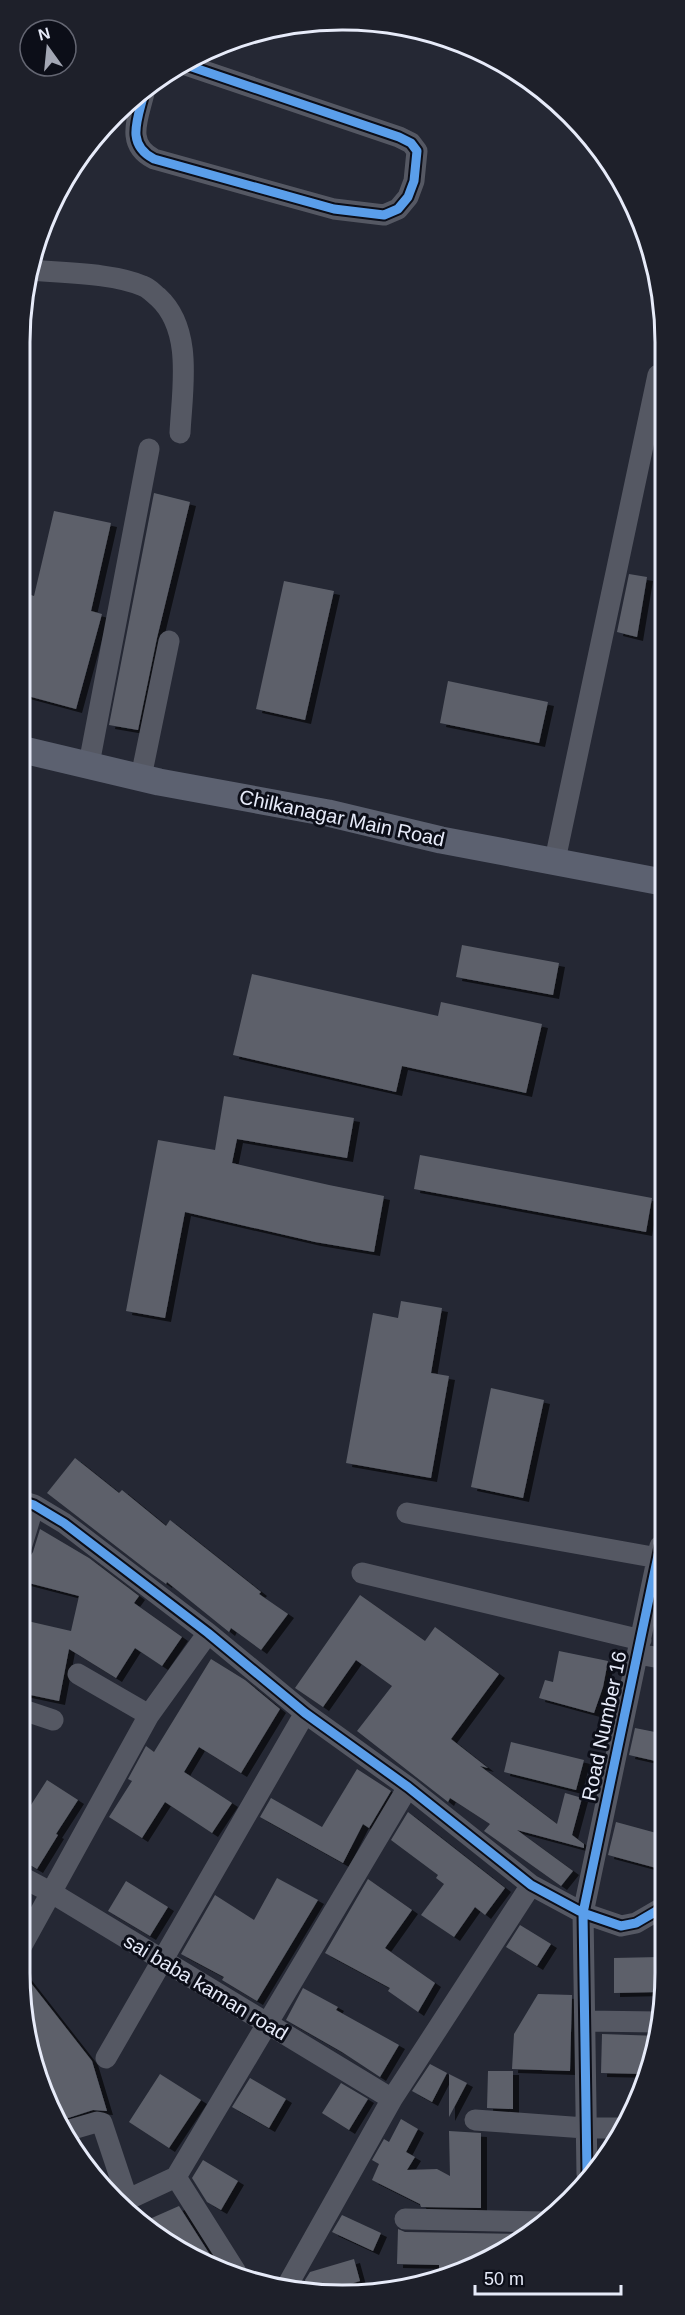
<svg xmlns="http://www.w3.org/2000/svg" width="685" height="2315" viewBox="0 0 685 2315" font-family="Arial,sans-serif">
<style>
.building{fill:#5d606a;filter:url(#shadow)}
.lines{fill:none;stroke-linecap:round;stroke-linejoin:round}
.minor{stroke:#555863;stroke-width:21}
.major{stroke:#5c6170;stroke-width:27}
.cycleway-casing{stroke:#0c0e18;stroke-width:13}
.cycleway{stroke:#5a9eea;stroke-width:9}
.labels{text-anchor:middle;dominant-baseline:central;stroke-width:6;stroke-linejoin:round;paint-order:stroke}
.street-label{font-size:20px;fill:#e7ebf9;stroke:#0c0e18}
.rim{fill:none;stroke:#e7ebf9;stroke-width:3}
</style>
<defs>
<filter id="shadow"><feDropShadow dx="6" dy="4" stdDeviation="0" flood-color="#0009"/></filter>
</defs>
<rect width="100%" height="100%" fill="#252834"/>
<!-- building -->
<path class="building" d="M 154,493 L 190,502 L 157,638 L 138,730 L 109,725 Z
M 54,511 L 111,523 L 91,611 L 102,614 L 76,709 L 24,695 L 24,622 L 31,595 L 34,596 Z
M 629,574 L 647,577 L 637,637 L 617,632 Z
M 284,581 L 334,591 L 305,720 L 256,709 Z
M 448,681 L 548,702 L 539,743 L 440,723 Z
M 462,945 L 559,963 L 553,995 L 456,977 Z
M 252,974 L 438,1016 L 441,1002 L 542,1024 L 526,1093 L 402,1066 L 396,1092 L 233,1055 Z
M 224,1096 L 354,1118 L 347,1158 L 237,1139 L 232,1163 L 329,1185 L 384,1196 L 374,1252 L 315,1242 L 185,1212 L 165,1318 L 126,1311 L 158,1140 L 215,1150 Z
M 420,1155 L 652,1198 L 646,1232 L 414,1189 Z
M 401,1301 L 442,1308 L 431,1373 L 449,1376 L 431,1478 L 346,1463 L 373,1313 L 398,1318 Z
M 491,1388 L 544,1400 L 523,1498 L 471,1487 Z
M 75,1458 L 119,1493 L 122,1490 L 166,1526 L 170,1520 L 261,1592 L 259,1594 L 288,1614 L 261,1650 L 231,1628 L 229,1632 L 167,1582 L 166,1584 L 152,1574 L 47,1493 Z
M 40,1529 L 89,1558 L 139,1596 L 134,1603 L 182,1637 L 162,1666 L 135,1648 L 116,1678 L 69,1649 L 59,1701 L 21,1693 L 21,1630 L 23,1620 L 71,1631 L 79,1596 L 21,1581 L 21,1560 L 29,1558 L 33,1552 Z
M 360,1595 L 425,1641 L 435,1627 L 499,1674 L 451,1739 L 488,1768 L 480,1766 L 557,1824 L 565,1793 L 582,1798 L 572,1835 L 584,1844 L 584,1848 L 517,1830 L 573,1871 L 561,1886 L 484,1831 L 490,1824 L 450,1798 L 448,1802 L 357,1731 L 392,1686 L 356,1660 L 323,1707 L 295,1688 Z
M 559,1651 L 608,1661 L 603,1687 L 594,1713 L 539,1698 L 545,1680 L 553,1682 Z
M 211,1659 L 245,1680 L 280,1709 L 241,1773 L 199,1747 L 184,1772 L 232,1803 L 212,1833 L 165,1802 L 142,1838 L 109,1817 L 132,1781 L 128,1779 L 146,1746 L 154,1752 Z
M 635,1728 L 660,1733 L 660,1762 L 629,1755 Z
M 511,1742 L 584,1760 L 576,1790 L 504,1772 Z
M 357,1769 L 391,1791 L 369,1828 L 363,1824 L 343,1863 L 260,1817 L 271,1798 L 322,1827 Z
M 47,1780 L 78,1800 L 56,1834 L 58,1835 L 37,1869 L 20,1859 L 20,1822 Z
M 408,1812 L 505,1888 L 485,1915 L 475,1907 L 454,1937 L 421,1915 L 444,1884 L 436,1878 L 438,1875 L 391,1840 Z
M 616,1822 L 660,1834 L 660,1869 L 608,1855 Z
M 277,1878 L 318,1900 L 257,2001 L 222,1980 L 224,1977 L 181,1954 L 215,1895 L 254,1920 Z
M 368,1879 L 412,1910 L 385,1948 L 435,1983 L 418,2012 L 388,1991 L 390,1988 L 325,1953 Z
M 126,1881 L 168,1907 L 150,1936 L 108,1911 Z
M 520,1925 L 551,1944 L 537,1966 L 506,1947 Z
M 660,1957 L 659,1992 L 614,1993 L 614,1958 Z
M 20,1969 L 92,2061 L 107,2111 L 93,2110 L 59,2121 L 44,2096 Z
M 303,1988 L 338,2007 L 336,2010 L 399,2045 L 380,2077 L 342,2052 L 286,2020 Z
M 538,1994 L 572,1995 L 570,2071 L 512,2069 L 514,2034 Z
M 602,2034 L 659,2036 L 645,2074 L 601,2073 Z
M 430,2064 L 447,2073 L 432,2102 L 412,2091 Z
M 488,2071 L 513,2071 L 513,2109 L 487,2108 Z
M 160,2074 L 201,2100 L 169,2148 L 129,2122 Z
M 449,2074 L 467,2083 L 449,2117 Z
M 250,2078 L 286,2099 L 269,2128 L 232,2107 Z
M 341,2083 L 368,2099 L 349,2130 L 322,2113 Z
M 401,2119 L 418,2129 L 406,2152 L 415,2157 L 407,2170 L 437,2169 L 450,2176 L 449,2131 L 481,2133 L 481,2208 L 421,2207 L 420,2204 L 372,2180 L 379,2164 L 372,2160 L 384,2139 L 389,2142 Z
M 203,2160 L 238,2181 L 221,2210 L 207,2202 L 192,2178 Z
M 179,2206 L 214,2261 L 217,2267 L 199,2262 L 145,2221 Z
M 342,2215 L 381,2233 L 373,2251 L 332,2232 Z
M 398,2229 L 405,2232 L 528,2234 L 439,2278 L 439,2265 L 397,2264 Z
M 354,2259 L 360,2281 L 318,2294 L 308,2291 L 305,2280 L 310,2272 Z"/>
<g class="lines">
<!-- minor -->
<path class="minor" d="M 144,93 C 138,119 125,144 154,159 L 334,209 L 384,215 L 398,209 L 408,197 L 414,181 L 417,151 L 411,143 L 399,137 L 186,65
M 30,270 C 63,273 114,273 143,286 C 149,288 153,293 158,297 C 194,330 182,390 180,433
M 89,764 L 149,449
M 141,777 L 169,641
M 555,860 L 658,375
M 21,1501 L 34,1505 L 64,1523 L 208,1633 L 305,1713 L 408,1787 L 531,1885 L 583,1913 L 621,1926 L 636,1923 L 660,1909
M 407,1513 L 658,1558
M 21,1548 L 34,1505
M 362,1573 L 641,1640
M 638,1654 L 660,1658
M 78,1674 L 149,1715
M 20,1709 L 53,1720
M 20,1876 L 52,1893 L 392,2099
M 20,1949 L 149,1715 L 208,1633
M 586,2021 L 659,2022
M 106,2058 L 305,1713
M 475,2120 L 585,2128 L 624,2128
M 66,2131 L 97,2122 L 102,2123 L 124,2189 L 128,2195 L 133,2197 L 176,2177 L 408,1787
M 587,2174 L 583,1913 L 660,1546
M 176,2177 L 236,2272
M 405,2219 L 545,2222
M 287,2286 L 392,2099 L 531,1885"/>
<!-- major -->
<path class="major" d="M 24,750 L 159,782 L 328,813 L 441,840 L 662,882"/>
<!-- cycleway casing -->
<g class="cycleway-casing">
<path id="cycleway" d="M 144,93 C 138,119 125,144 154,159 L 334,209 L 384,215 L 398,209 L 408,197 L 414,181 L 417,151 L 411,143 L 399,137 L 186,65
M 21,1501 L 34,1505 L 64,1523 L 208,1633 L 305,1713 L 408,1787 L 531,1885 L 583,1913 L 621,1926 L 636,1923 L 660,1909
M 587,2174 L 583,1913 L 660,1546"/>
</g>
<!-- cycleway -->
<use href="#cycleway" class="cycleway"/>
</g>
<g class="labels">
<!-- street labels -->
<g class="street-label">
<text transform="translate(342 818) rotate(12)">Chilkanagar Main Road</text>
<text transform="translate(604 1726) rotate(-78)">Road Number 16</text>
<text transform="translate(206 1987) rotate(31)">sai baba kaman road</text>
</g>
</g>
<!-- crop -->
<path d="M0 0H685V2315H0ZM342 30H343A312 312 0 0 1 655 342V1973A312 312 0 0 1 343 2285H342A312 312 0 0 1 30 1973V342A312 312 0 0 1 342 30Z" fill="#1e202a" fill-rule="evenodd"/>
<path class="rim" d="M342 30H343A312 312 0 0 1 655 342V1973A312 312 0 0 1 343 2285H342A312 312 0 0 1 30 1973V342A312 312 0 0 1 342 30Z"/>
<!-- north arrow -->
<g transform="translate(48 48) rotate(345)"><circle r="28" fill="#0c0e18" stroke="#646672" stroke-width="1.5"/>
<path d="M0-4.5L10 22L0 15L-10 22Z" fill="#a3a7b4"/>
<text y="-9" font-size="16" font-weight="bold" text-anchor="middle" fill="#e7ebf9">N</text>
</g>
<!-- scale -->
<path d="M475 2285v9h146v-9" fill="none" stroke="#e7ebf9" stroke-width="3"/>
<text x="484" y="2285" font-size="18" fill="#e7ebf9" stroke="#0c0e18" stroke-width="4.5" paint-order="stroke">50 m</text>
</svg>
